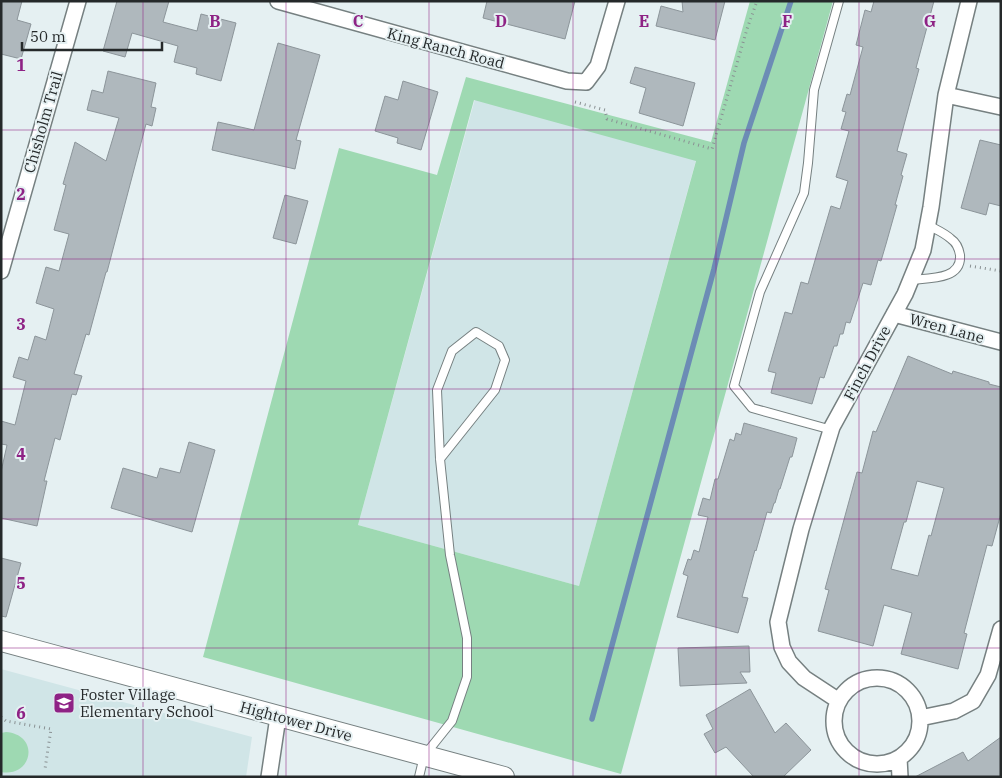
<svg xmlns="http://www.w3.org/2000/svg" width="1002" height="778" viewBox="0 0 1002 778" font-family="'IBM Plex Serif',serif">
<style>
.built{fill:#d0e5e7}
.green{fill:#9ed9b2;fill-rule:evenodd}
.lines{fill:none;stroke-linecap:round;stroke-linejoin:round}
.stream{stroke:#6c8cb5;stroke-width:5.5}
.building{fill:#afb8bd;stroke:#8c959a;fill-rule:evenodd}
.lane-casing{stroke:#768081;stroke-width:10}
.street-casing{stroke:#768081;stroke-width:18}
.secondary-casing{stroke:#768081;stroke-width:22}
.path{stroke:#8a9193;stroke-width:3;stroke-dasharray:1 4;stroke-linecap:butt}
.lane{stroke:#fff;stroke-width:8}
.street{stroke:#fff;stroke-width:15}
.secondary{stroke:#fff;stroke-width:20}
.grid{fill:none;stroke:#8e2285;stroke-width:1;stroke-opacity:0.55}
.labels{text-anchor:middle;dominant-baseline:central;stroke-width:4;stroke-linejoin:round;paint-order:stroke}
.street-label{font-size:15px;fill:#25292a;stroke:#e5f0f2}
.poi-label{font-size:15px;fill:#25292a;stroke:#e5f0f2;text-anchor:start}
.grid-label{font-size:16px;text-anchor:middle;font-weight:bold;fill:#8e2285;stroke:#e5f0f2;stroke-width:4;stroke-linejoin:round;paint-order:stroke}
</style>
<rect width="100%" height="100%" fill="#e5f0f2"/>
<!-- built -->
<path class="built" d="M 475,99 L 696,160 L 579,586 L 358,525 Z
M 1,669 L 252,737 L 246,777 L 1,777 Z"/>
<!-- green -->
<path class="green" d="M 750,1 L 833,1 L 621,774 L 203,657 L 339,148 L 437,175 L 466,77 L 711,142 ZM 474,100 L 696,161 L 579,586 L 358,525 Z
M 6,732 C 41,735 32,778 1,772 L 1,733 Z"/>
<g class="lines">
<!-- stream -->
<path class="stream" d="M 592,719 L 714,269 L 744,143 L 791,1"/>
</g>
<!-- building -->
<path class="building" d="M 1,1 L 22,1 L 17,20 L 31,24 L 21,59 L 1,54 Z
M 117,1 L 169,1 L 163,22 L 197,31 L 201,14 L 236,23 L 221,81 L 196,74 L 197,68 L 174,62 L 178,46 L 132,33 L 125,57 L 103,51 Z
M 487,1 L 575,1 L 565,39 L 483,18 Z
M 682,1 L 725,1 L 715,40 L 656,26 L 661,6 L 683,12 Z
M 874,1 L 934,1 L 916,68 L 919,69 L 897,151 L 907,154 L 901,175 L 903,176 L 895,205 L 897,205 L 886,244 L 881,261 L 878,260 L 871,285 L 863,283 L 850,323 L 846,322 L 843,334 L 840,334 L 837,346 L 834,346 L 824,378 L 820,377 L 812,404 L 771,393 L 776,373 L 768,371 L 785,312 L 792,314 L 801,282 L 808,284 L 831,206 L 840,209 L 848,181 L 836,177 L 849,131 L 841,129 L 846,112 L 842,111 L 847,94 L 850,95 L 863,47 L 856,45 L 865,10 L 871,12 Z
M 278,43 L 320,55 L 296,140 L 301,141 L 295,169 L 212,150 L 218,122 L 254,130 Z
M 635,67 L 695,83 L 683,126 L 639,113 L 646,88 L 630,83 Z
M 108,71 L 156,83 L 151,107 L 156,108 L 152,126 L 146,124 L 107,272 L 106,272 L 89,335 L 86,334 L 74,374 L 82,376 L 76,395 L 72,394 L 60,440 L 55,438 L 44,481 L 47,481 L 37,526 L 1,518 L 1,472 L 7,445 L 1,444 L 1,421 L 15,425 L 26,381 L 13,377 L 19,357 L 28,360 L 35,336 L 46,340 L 54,309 L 36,303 L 46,267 L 59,271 L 69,234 L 54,230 L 66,185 L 63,184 L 75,142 L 106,161 L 119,118 L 87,110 L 92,90 L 103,93 Z
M 403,81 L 438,92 L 421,150 L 397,143 L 398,138 L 375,131 L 385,96 L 398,100 Z
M 980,140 L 1001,145 L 1001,206 L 989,203 L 986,215 L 961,208 Z
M 285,195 L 308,201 L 296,244 L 273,238 Z
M 908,356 L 952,374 L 953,371 L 989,382 L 989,384 L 1001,387 L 1001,513 L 992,546 L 987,545 L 964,633 L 967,634 L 958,669 L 901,654 L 912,613 L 884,605 L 873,646 L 818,631 L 829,590 L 825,589 L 857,472 L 862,473 L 873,431 L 876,432 ZM 917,481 L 944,488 L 931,536 L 929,535 L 918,576 L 891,569 L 904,522 L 906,522 Z
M 744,423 L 797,438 L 792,457 L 790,457 L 780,489 L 779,489 L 775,503 L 774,503 L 771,513 L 767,512 L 756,551 L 755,550 L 742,597 L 748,598 L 738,633 L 677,617 L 688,576 L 683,574 L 688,559 L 691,560 L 694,550 L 699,552 L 708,517 L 698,515 L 703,498 L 710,500 L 715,479 L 718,479 L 730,439 L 734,441 L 736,433 L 741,435 Z
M 189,442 L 215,450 L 192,532 L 111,508 L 123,468 L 157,478 L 160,468 L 180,473 Z
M 1,558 L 21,563 L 6,617 L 1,616 Z
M 749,646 L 750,672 L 740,672 L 747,683 L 680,686 L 678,648 Z
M 750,689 L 775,733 L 786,723 L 811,750 L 783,777 L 754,777 L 726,747 L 715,753 L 704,734 L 713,729 L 706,715 Z
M 1001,737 L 1001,777 L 915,777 L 963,752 L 968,761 Z"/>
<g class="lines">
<!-- lane casing -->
<g class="lane-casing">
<path id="lane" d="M 911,280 C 929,278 962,280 960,255 C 959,249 957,243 951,239 C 945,233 935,229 928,225
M 832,430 L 752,408 L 734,386 L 760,292 L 804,193 L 808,163 L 814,90 L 839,1
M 419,777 L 424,756 L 452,721 L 467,677 L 467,638 L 450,555 L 440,459 L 437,390 L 452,351 L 476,332 L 499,346 L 505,360 L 495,390 L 440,459"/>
</g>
<!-- street casing -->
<g class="street-casing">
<path id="street" d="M 278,1 L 567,81 L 586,82 L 598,66 L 617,1
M 946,95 L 1001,107
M 1,271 L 78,1
M 894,314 L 1001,342
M834 721a43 43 0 1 1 86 0a43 43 0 1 1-86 0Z
M 839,701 L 804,678 L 789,662 L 782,647 L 778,622 L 801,529 L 832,427 L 894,314 L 905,294 L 923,250 L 931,207 L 946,95 L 969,1
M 920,718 L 954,711 L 973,701 L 988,675 L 1001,629
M 899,758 L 900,777
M 269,777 L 278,717"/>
</g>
<!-- secondary casing -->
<g class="secondary-casing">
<path id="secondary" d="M 1,641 L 504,777"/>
</g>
<!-- path -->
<path class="path" d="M 575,102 L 605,110 L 607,119 L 712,149 L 747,29 L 757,1
M 970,266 L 1001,271
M 1,717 L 6,721 L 51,729 L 45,769"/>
<!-- lane -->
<use href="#lane" class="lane"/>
<!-- street -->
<use href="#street" class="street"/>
<!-- secondary -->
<use href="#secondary" class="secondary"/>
</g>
<!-- grid -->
<path class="grid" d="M 143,1 L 143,777M 286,1 L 286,777M 429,1 L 429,777M 573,1 L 573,777M 716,1 L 716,777M 859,1 L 859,777M 1,130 L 1001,130M 1,259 L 1001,259M 1,389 L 1001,389M 1,519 L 1001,519M 1,648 L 1001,648"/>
<!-- icons -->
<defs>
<g id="school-square" transform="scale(1.125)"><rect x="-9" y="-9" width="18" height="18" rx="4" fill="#8e2285" stroke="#e5f0f2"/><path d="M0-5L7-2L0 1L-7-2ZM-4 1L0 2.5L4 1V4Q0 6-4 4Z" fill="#fff"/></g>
</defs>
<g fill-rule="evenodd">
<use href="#school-square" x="64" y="703"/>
</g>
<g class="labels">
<!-- street labels -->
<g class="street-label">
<text transform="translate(446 48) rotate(15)">King Ranch Road</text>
<text transform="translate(43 122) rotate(-74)">Chisholm Trail</text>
<text transform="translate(947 328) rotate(15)">Wren Lane</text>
<text transform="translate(867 363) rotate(-62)">Finch Drive</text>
<text transform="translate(296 721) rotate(15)">Hightower Drive</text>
</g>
<!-- poi labels -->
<g class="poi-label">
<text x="80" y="694">Foster Village<tspan x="80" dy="17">Elementary School</tspan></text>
</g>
</g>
<g class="grid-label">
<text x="215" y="27">B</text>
<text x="358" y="27">C</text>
<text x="501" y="27">D</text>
<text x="644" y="27">E</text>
<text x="787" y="27">F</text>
<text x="930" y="27">G</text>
<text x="21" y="71">1</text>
<text x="21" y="200">2</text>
<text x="21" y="330">3</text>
<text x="21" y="460">4</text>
<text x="21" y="589">5</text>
<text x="21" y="719">6</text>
</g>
<!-- border -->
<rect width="1002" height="778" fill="none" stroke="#25292a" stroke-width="5"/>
<!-- scale -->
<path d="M22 42v8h140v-8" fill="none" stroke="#25292a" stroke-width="2.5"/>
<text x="30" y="42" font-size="15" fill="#25292a" stroke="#e5f0f2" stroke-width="4" paint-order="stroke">50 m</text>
</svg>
